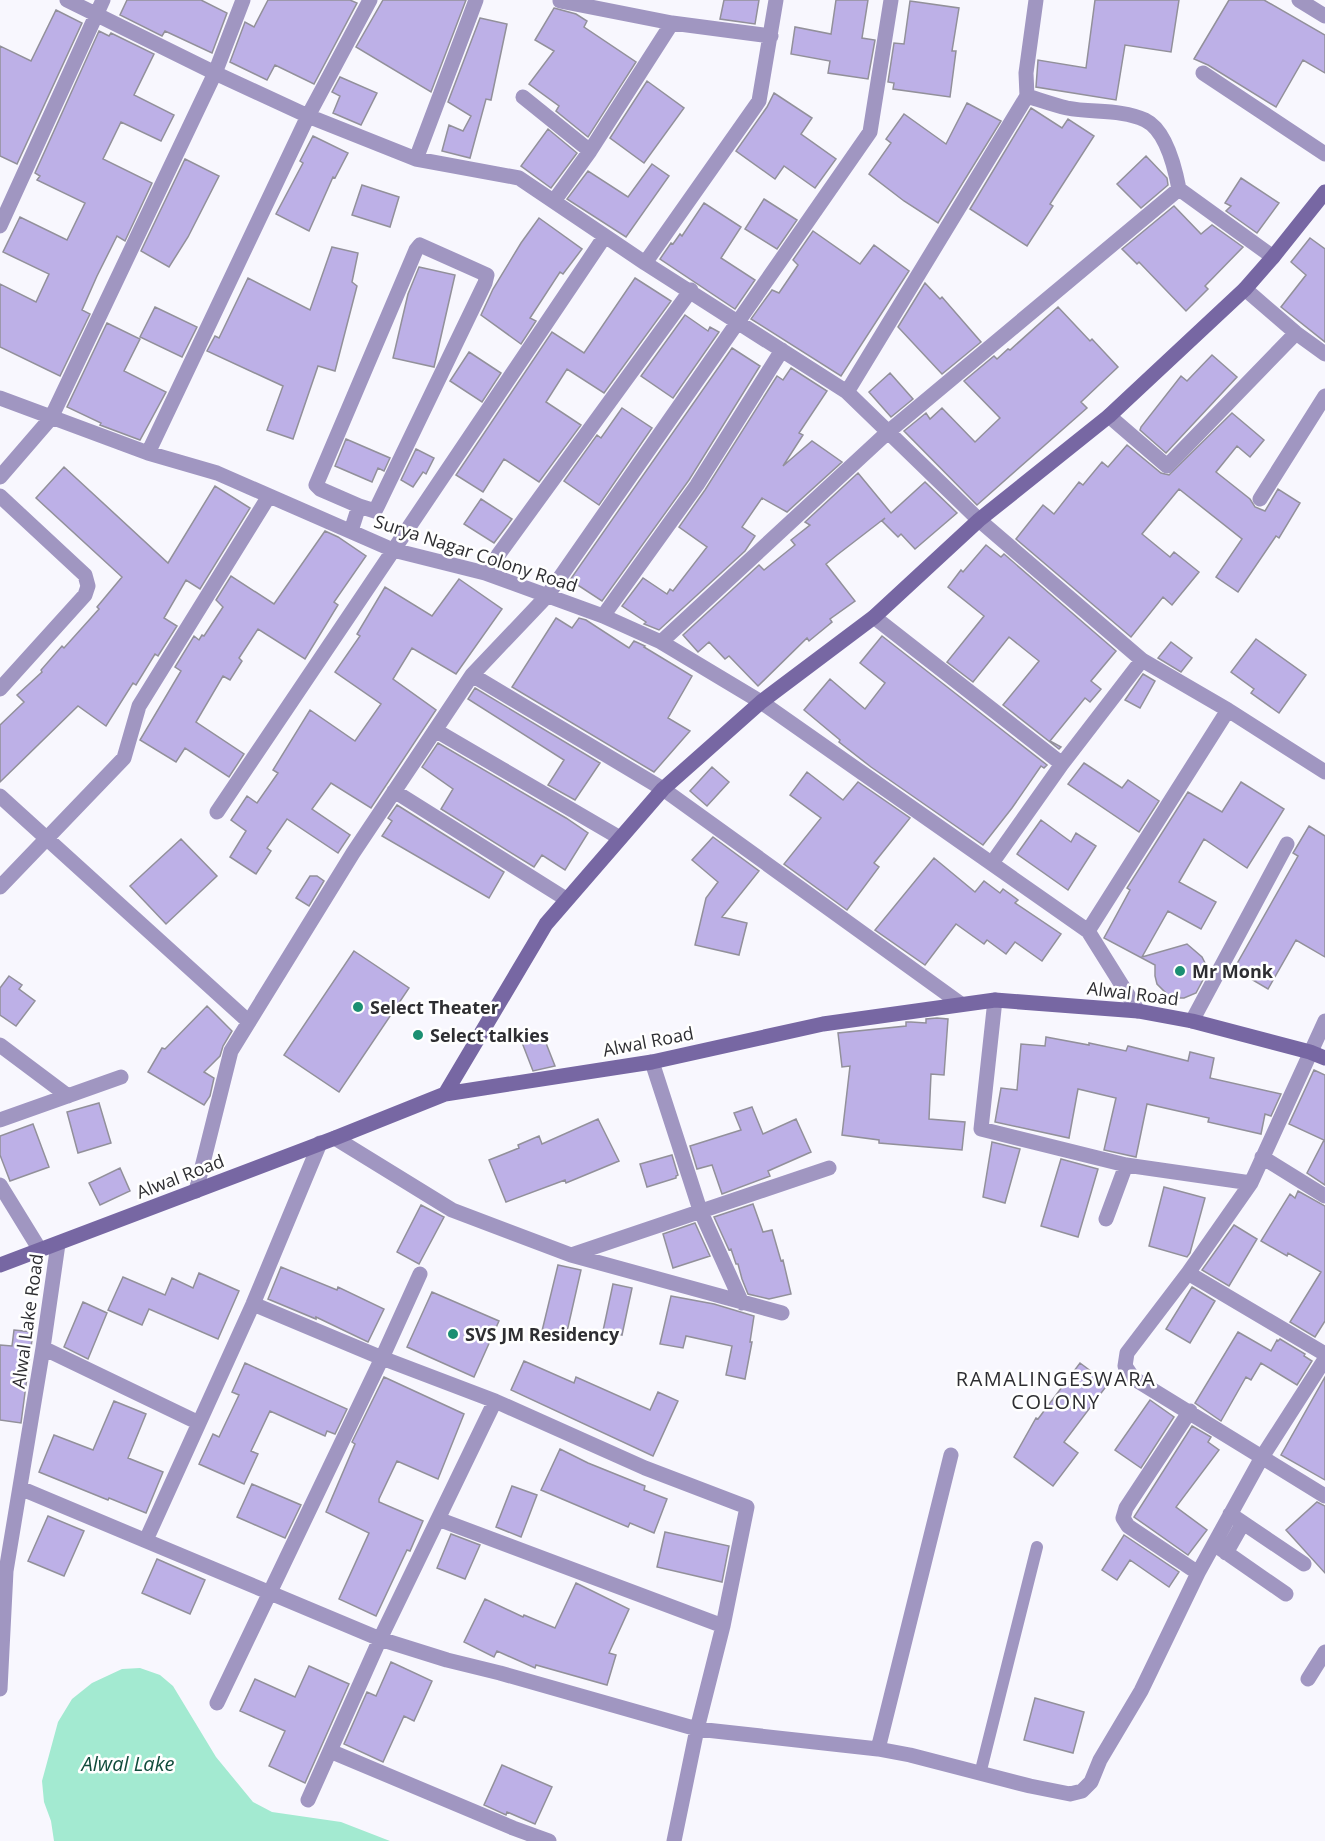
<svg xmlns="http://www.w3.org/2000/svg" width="1325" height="1841" viewBox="0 0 1325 1841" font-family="'Open Sans',sans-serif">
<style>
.water{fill:#a3ead1}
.building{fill:#bdb0e7;stroke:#92909a;stroke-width:1.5}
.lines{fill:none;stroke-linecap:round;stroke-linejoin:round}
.lane{stroke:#a096c1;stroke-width:12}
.street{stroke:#a096c1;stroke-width:15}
.secondary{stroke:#7767a3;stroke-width:15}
.poi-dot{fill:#1b8f72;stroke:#fff;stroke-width:2}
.labels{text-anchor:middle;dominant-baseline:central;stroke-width:5;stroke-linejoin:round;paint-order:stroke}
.street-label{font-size:18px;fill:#2e2e32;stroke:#fff}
.poi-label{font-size:18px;font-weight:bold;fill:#2e2e32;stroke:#fff;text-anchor:start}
.neighbourhood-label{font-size:20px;letter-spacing:1.5px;fill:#2e2e32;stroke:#fff}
.water-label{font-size:20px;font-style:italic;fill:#114c3c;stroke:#fff}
</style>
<rect width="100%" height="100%" fill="#f8f7fe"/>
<!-- water -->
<path class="water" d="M 140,1668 L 160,1675 L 173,1686 L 216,1757 L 253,1802 L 272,1812 L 341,1822 L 390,1841 L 54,1841 L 51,1821 L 44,1802 L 42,1781 L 58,1722 L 72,1699 L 92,1683 L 122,1669 Z"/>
<!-- building -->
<path class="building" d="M 127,0 L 201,0 L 227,13 L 212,53 L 165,31 L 162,36 L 120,15 Z
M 268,0 L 350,0 L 357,3 L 314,84 L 275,65 L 267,80 L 230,62 L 245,22 L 254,27 Z
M 383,0 L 466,0 L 431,92 L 356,47 Z
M 724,0 L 759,0 L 755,24 L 720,19 Z
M 836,0 L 868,0 L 862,38 L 875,40 L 868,79 L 828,73 L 830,61 L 791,54 L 795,27 L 831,34 Z
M 1095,0 L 1179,0 L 1171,52 L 1125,45 L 1116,100 L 1036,87 L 1038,60 L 1086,68 Z
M 1229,0 L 1264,0 L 1325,35 L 1325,73 L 1303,60 L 1276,107 L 1208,65 L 1194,59 Z
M 910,1 L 959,8 L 952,51 L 956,51 L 950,97 L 893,89 L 894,83 L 888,82 L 894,43 L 904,44 Z
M 554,8 L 576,14 L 587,21 L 584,27 L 636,62 L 588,137 L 556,111 L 559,106 L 529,84 L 554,51 L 535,40 Z
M 56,10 L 82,23 L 17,164 L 0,156 L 0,46 L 31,61 Z
M 480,18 L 507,24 L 491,100 L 486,99 L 470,158 L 442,151 L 449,125 L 463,131 L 471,116 L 448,102 Z
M 99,31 L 109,36 L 111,33 L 154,54 L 134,95 L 174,115 L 161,141 L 121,122 L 103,159 L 152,183 L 125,241 L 117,236 L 97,276 L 82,310 L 90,314 L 60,376 L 0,347 L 0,284 L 36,302 L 49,274 L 3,252 L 20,217 L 67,240 L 85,203 L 37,180 L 40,176 L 35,173 Z
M 340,77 L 377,93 L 361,125 L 333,113 L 340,96 L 332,92 Z
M 647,81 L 684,108 L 644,163 L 610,138 Z
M 774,93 L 812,118 L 801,134 L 836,159 L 815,188 L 784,166 L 775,179 L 736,151 L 767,107 Z
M 967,103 L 1001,121 L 938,223 L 904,201 L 869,174 L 891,143 L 886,139 L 904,114 L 946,144 Z
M 1031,108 L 1062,128 L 1068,119 L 1094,136 L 1050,204 L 1053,206 L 1027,246 L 970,209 Z
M 548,129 L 577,153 L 551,188 L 521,166 Z
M 313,136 L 348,153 L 335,178 L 333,177 L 309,231 L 276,214 L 303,163 L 300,161 Z
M 1146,156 L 1167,178 L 1168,185 L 1141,208 L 1117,184 Z
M 185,159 L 219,176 L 188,237 L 169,267 L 141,251 Z
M 652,164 L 669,176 L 626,237 L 567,199 L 588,171 L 628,197 Z
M 1241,178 L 1279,203 L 1257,233 L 1226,211 L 1231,206 L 1225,203 Z
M 362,185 L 399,197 L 390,227 L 352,215 Z
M 764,199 L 797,220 L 777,249 L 745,229 Z
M 704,203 L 741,227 L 721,258 L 755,280 L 735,309 L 660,259 L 671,243 L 673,244 L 680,234 L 682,236 Z
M 1174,206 L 1201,234 L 1212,225 L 1243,247 L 1205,286 L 1208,289 L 1186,311 L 1139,262 L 1137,264 L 1122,249 Z
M 539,218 L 582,249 L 563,274 L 560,272 L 530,318 L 536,321 L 521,344 L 481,315 L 493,289 L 521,243 Z
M 813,231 L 860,264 L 874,245 L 909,271 L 841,376 L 751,319 L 772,290 L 779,293 L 798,265 L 793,260 Z
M 1310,238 L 1325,249 L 1325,342 L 1281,307 L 1306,275 L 1291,262 Z
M 332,247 L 358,253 L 352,282 L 357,286 L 335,371 L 318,366 L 293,439 L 267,430 L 283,386 L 207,351 L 215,336 L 219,338 L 248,278 L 310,310 Z
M 419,267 L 455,275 L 434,367 L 393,358 L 408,294 Z
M 635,278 L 671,301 L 604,393 L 567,369 L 546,402 L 581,425 L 539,482 L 504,459 L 483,492 L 456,475 L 552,332 L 584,353 Z
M 925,283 L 940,299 L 942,297 L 981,342 L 942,374 L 898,327 Z
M 155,307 L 197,327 L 182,357 L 140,337 Z
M 1058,307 L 1090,341 L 1092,339 L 1118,367 L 1081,402 L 1087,408 L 977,505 L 904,431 L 926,413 L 930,419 L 942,408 L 975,442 L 1000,418 L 964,381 L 994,356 L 997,359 L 1008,349 L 1010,350 Z
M 685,315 L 708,331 L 710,327 L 719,332 L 673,398 L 641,376 Z
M 107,323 L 140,339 L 124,371 L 166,392 L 140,440 L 100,425 L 101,423 L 67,407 Z
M 732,348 L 760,366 L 689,480 L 602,601 L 570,580 Z
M 469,352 L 501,373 L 482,402 L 450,381 Z
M 1212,355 L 1237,377 L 1166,453 L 1140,430 L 1141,427 L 1181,376 L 1187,381 Z
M 791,368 L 827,391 L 799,433 L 803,435 L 783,466 L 812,441 L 842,462 L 787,512 L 762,498 L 742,527 L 755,536 L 745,551 L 659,630 L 644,624 L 646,622 L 622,606 L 643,578 L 667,594 L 670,589 L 673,591 L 707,547 L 679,527 L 705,490 L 777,376 L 783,380 Z
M 890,373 L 913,399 L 891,417 L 869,392 Z
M 622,408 L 652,428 L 599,505 L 564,481 L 597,435 L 601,438 Z
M 1232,413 L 1264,440 L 1250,457 L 1237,446 L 1216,472 L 1250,499 L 1255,507 L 1265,511 L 1278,489 L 1300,503 L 1279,538 L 1276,536 L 1238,592 L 1216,577 L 1242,539 L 1179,489 L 1142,534 L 1170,557 L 1174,552 L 1199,572 L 1172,605 L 1163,597 L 1131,637 L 1016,539 L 1043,505 L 1054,514 L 1079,482 L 1083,485 L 1102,462 L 1108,467 L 1127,445 L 1161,473 L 1169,475 Z
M 346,439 L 390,458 L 384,471 L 378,468 L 372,482 L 335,466 Z
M 416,449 L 434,458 L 426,474 L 423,472 L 413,487 L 401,480 Z
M 64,467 L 168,563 L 215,486 L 250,508 L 200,589 L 186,580 L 164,618 L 177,626 L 158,656 L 155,654 L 136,685 L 133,683 L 106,726 L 78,706 L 0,782 L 0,725 L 24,702 L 17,695 L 42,672 L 41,670 L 62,646 L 64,648 L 99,609 L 97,607 L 122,577 L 36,498 Z
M 858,473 L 891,513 L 925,482 L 957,513 L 915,549 L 901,534 L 898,537 L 882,521 L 885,518 L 837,555 L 826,564 L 855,601 L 830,619 L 832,622 L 809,641 L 807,638 L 758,686 L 729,656 L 725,659 L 709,642 L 698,652 L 683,635 L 759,565 L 764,570 L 795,545 L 791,540 L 810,525 L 805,522 Z
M 481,499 L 512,519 L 494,543 L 464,524 Z
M 325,531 L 338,537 L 366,556 L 334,602 L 338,605 L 305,659 L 258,629 L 239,658 L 242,661 L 230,680 L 223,676 L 196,722 L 244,754 L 229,777 L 185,748 L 176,762 L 140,740 L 181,671 L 175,667 L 194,636 L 199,640 L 202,635 L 204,636 L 223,607 L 216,600 L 231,576 L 274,604 Z
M 986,545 L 1001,557 L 1004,554 L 1116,651 L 1091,681 L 1101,689 L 1090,702 L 1085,698 L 1050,741 L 1061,747 L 1059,749 L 1003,705 L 1039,661 L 1009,637 L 973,682 L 947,662 L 984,616 L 948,587 L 961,570 L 963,572 Z
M 459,579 L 502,609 L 456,674 L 412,648 L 393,679 L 436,710 L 371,808 L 331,783 L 312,809 L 350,835 L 338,853 L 287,819 L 267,848 L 271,851 L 256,874 L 230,857 L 246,831 L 231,820 L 247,796 L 257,803 L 278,773 L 273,770 L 310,710 L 355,741 L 381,704 L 335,672 L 360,636 L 357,634 L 385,587 L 432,616 Z
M 556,618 L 572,628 L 579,618 L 586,620 L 629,648 L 634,641 L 645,646 L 644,647 L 692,676 L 668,718 L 690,731 L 654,772 L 512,687 Z
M 882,636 L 1047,765 L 1044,768 L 1041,766 L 1012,808 L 983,845 L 871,767 L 839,742 L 840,740 L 804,710 L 830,679 L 865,709 L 885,683 L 860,663 Z
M 1256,639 L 1306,675 L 1279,713 L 1251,693 L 1254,689 L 1231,672 Z
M 1171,642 L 1192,658 L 1181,672 L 1158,658 Z
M 1143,674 L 1155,681 L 1140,708 L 1125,700 Z
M 475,688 L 600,763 L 575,800 L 548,785 L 564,760 L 468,699 Z
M 438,743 L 566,818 L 588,833 L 565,870 L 542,855 L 534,867 L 441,809 L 453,789 L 422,767 Z
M 1084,763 L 1122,788 L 1128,780 L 1159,801 L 1139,832 L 1068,784 Z
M 712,767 L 729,782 L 707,806 L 690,791 Z
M 807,772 L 843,800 L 858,782 L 910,818 L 874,863 L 879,867 L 847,910 L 784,864 L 821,818 L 790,795 Z
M 1241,782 L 1284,809 L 1247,868 L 1204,839 L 1179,882 L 1216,902 L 1201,929 L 1168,911 L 1142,957 L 1187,944 L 1202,957 L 1206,965 L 1206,974 L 1196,993 L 1184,998 L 1176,998 L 1168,995 L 1157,984 L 1155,976 L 1155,965 L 1104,938 L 1130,890 L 1127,888 L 1188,792 L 1222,812 Z
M 397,805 L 504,872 L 489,898 L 382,836 L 392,821 L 388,818 Z
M 1041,820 L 1071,842 L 1076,833 L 1096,846 L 1068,890 L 1017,854 Z
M 1309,826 L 1325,836 L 1325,957 L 1296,940 L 1268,989 L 1234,969 L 1298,856 L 1293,853 Z
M 713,837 L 759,871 L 722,917 L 747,923 L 739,955 L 695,945 L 706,898 L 718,882 L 692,860 Z
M 181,839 L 217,876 L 166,924 L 130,886 Z
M 934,858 L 975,892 L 984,881 L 1000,893 L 1003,889 L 1018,900 L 1015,903 L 1061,934 L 1042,961 L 1015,942 L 1006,954 L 987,940 L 984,944 L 956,924 L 925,965 L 875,930 Z
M 310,876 L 317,876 L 324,881 L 309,906 L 296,898 Z
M 354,951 L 409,988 L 339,1092 L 284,1055 Z
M 9,976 L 22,985 L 19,989 L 35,1001 L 16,1026 L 0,1015 L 0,988 Z
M 207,1006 L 232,1031 L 223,1046 L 220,1056 L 204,1072 L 214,1078 L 210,1096 L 204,1105 L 148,1072 L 162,1048 L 165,1049 Z
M 937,1018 L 948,1019 L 944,1075 L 931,1074 L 929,1119 L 965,1122 L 962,1150 L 879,1143 L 879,1140 L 842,1135 L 850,1066 L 842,1067 L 838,1033 L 906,1026 L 906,1022 L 911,1022 L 926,1023 L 926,1019 Z
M 542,1033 L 555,1066 L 533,1071 L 521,1040 Z
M 1046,1037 L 1089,1045 L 1089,1043 L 1126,1051 L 1128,1046 L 1188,1061 L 1190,1052 L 1214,1058 L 1210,1078 L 1281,1094 L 1271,1116 L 1265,1114 L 1261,1134 L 1208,1122 L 1209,1118 L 1147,1104 L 1136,1157 L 1104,1150 L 1116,1098 L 1078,1089 L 1069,1138 L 995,1122 L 1001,1088 L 1017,1090 L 1021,1044 L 1045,1046 Z
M 1314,1070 L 1325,1075 L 1325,1185 L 1307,1173 L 1324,1140 L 1289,1124 Z
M 99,1103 L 111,1143 L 78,1153 L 67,1112 Z
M 752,1107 L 763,1134 L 796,1119 L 811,1152 L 768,1171 L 770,1176 L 722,1194 L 712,1165 L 697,1169 L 690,1146 L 741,1130 L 734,1113 Z
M 598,1119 L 619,1161 L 566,1183 L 565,1180 L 506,1202 L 489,1160 L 519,1148 L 518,1145 L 539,1136 L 542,1144 Z
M 33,1124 L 49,1167 L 10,1181 L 0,1155 L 0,1136 Z
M 992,1142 L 1020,1149 L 1005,1203 L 983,1197 Z
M 672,1155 L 678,1175 L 676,1176 L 676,1178 L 647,1187 L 640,1164 Z
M 1061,1159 L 1098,1169 L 1078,1237 L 1041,1226 Z
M 120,1168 L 130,1191 L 100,1205 L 89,1183 Z
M 1164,1187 L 1205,1198 L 1190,1253 L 1187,1257 L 1149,1246 Z
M 1298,1191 L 1325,1206 L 1325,1321 L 1315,1337 L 1290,1322 L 1321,1272 L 1288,1253 L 1287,1256 L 1261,1241 L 1290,1194 L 1295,1198 Z
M 753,1204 L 763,1232 L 772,1230 L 781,1261 L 783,1260 L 791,1294 L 769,1299 L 748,1294 L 742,1279 L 738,1264 L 736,1264 L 731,1249 L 729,1250 L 714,1217 Z
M 421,1205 L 444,1217 L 419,1264 L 397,1252 Z
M 695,1223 L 710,1256 L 673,1268 L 663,1234 Z
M 1234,1225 L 1257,1239 L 1229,1286 L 1202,1270 Z
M 558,1265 L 581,1270 L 566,1336 L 542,1331 Z
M 281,1267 L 337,1290 L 338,1287 L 384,1309 L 368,1342 L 316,1317 L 316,1319 L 268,1299 Z
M 199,1273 L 239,1291 L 218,1339 L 149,1309 L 142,1325 L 108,1310 L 123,1277 L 165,1295 L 172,1278 L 193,1288 Z
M 613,1284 L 632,1288 L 622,1335 L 603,1331 Z
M 1192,1287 L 1215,1301 L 1190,1343 L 1166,1329 Z
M 432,1292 L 499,1321 L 474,1377 L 407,1347 Z
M 671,1296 L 714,1304 L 754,1316 L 750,1342 L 752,1342 L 745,1379 L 726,1375 L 732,1346 L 686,1336 L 683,1348 L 660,1344 Z
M 83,1302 L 107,1313 L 88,1359 L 64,1347 Z
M 14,1330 L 33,1332 L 21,1423 L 0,1420 L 0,1345 L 12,1346 Z
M 1238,1332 L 1271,1351 L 1277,1340 L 1278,1341 L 1280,1339 L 1305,1354 L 1304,1356 L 1312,1361 L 1297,1385 L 1261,1363 L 1251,1380 L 1246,1377 L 1221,1421 L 1195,1403 Z
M 524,1361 L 574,1383 L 576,1377 L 650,1410 L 658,1392 L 678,1401 L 653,1456 L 511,1390 Z
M 245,1363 L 347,1409 L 335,1434 L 327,1431 L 325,1436 L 270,1411 L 251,1451 L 258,1454 L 244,1484 L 199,1464 L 213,1434 L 219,1437 L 239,1395 L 232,1392 Z
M 1080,1363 L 1108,1384 L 1064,1442 L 1078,1453 L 1053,1486 L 1014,1457 L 1036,1418 L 1038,1419 Z
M 384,1377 L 464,1414 L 438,1479 L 397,1461 L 379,1499 L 379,1502 L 423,1521 L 410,1551 L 407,1550 L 376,1616 L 339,1599 L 369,1533 L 326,1512 L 355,1444 L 352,1442 Z
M 1325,1377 L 1325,1480 L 1281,1455 Z
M 1150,1400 L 1174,1417 L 1141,1468 L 1115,1450 Z
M 114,1401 L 146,1414 L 128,1458 L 163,1472 L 146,1513 L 109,1498 L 108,1500 L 39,1472 L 54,1435 L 93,1450 Z
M 1192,1426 L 1211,1437 L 1208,1442 L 1219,1450 L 1176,1507 L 1207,1530 L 1188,1555 L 1134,1517 Z
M 560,1449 L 588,1463 L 645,1486 L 644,1490 L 667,1499 L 654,1533 L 630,1523 L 628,1527 L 541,1490 Z
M 252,1484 L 301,1505 L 285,1538 L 237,1517 Z
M 512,1486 L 537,1495 L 521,1537 L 496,1527 Z
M 1317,1502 L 1325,1506 L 1325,1573 L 1286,1530 Z
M 48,1516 L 84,1531 L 64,1576 L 28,1561 Z
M 665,1532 L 729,1546 L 722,1582 L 657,1567 Z
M 451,1534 L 480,1545 L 465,1579 L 437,1568 Z
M 1124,1535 L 1179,1572 L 1169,1587 L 1130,1560 L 1117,1580 L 1102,1570 Z
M 157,1559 L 205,1580 L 190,1614 L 142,1593 Z
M 576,1583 L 629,1609 L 609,1653 L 616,1655 L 607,1685 L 536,1665 L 535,1668 L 497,1651 L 494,1657 L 464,1642 L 485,1599 L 523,1617 L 524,1615 L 555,1628 Z
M 391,1662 L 432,1681 L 414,1721 L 404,1716 L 383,1762 L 344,1744 L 367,1692 L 376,1696 Z
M 309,1666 L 349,1684 L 305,1783 L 269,1766 L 285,1731 L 240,1711 L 255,1679 L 295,1697 Z
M 1035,1698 L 1084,1712 L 1073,1753 L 1024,1740 Z
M 502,1765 L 552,1787 L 535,1824 L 507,1812 L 506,1815 L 484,1805 Z"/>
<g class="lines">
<!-- lane -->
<path class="lane" d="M 980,1774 L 1037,1547"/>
<!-- street -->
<path class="street" d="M 67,0 L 215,73 L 308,116 L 416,159 L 519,178 L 645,263 L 847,392 L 979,520 L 1142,660 L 1228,710 L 1325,772
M 1299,0 L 1325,16
M 560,1 L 672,23
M 1203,73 L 1325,154
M 523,97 L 590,151
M 416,159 L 476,0
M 1179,189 L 1273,257
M 554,201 L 590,151 L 672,23 L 771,36
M 0,226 L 103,0
M 645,263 L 759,101 L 776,0
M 1245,289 L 1296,333 L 1325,354
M 847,392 L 1027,96
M 0,398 L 148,453 L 217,473 L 393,550 L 485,573 L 603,616 L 661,642 L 761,702 L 1088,931 L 1138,1011
M 1109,416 L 1167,466 L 1296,333
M 148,453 L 308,116 L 370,0
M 0,477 L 51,418 L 215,73 L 243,0
M 0,496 L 85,575 L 88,586 L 85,595 L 0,689
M 1260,499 L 1325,396
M 351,531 L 359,506 L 320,489 L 316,485 L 416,250 L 420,245 L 487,275 L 485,283 L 378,505 L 375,511 L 359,506
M 485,573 L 691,290
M 603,616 L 697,485 L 782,350
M 874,617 L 1062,764
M 661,642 L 888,432 L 1179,189 C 1175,168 1166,130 1145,120 C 1121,109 1092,113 1067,108 C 1054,105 1040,100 1027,96 L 1026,73 L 1036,0
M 472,675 L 663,789 L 961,1004
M 435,730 L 620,838
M 394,791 L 566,899
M 0,796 L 249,1022
M 217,812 L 605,236
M 992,863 L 1062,764 L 1142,660
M 0,887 L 124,758 L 139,706 L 269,496
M 1088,931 L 1228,710
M 995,1000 L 981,1129 L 1126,1165 L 1251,1183
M 1192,1021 L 1287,844
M 1325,1021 L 1251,1183 L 1188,1273 L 1127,1353 L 1125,1366 L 1133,1378 L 1325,1496
M 0,1045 L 68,1096
M 652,1062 L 700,1210 L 742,1303
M 0,1120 L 121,1077
M 335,1138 L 452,1210 L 571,1255 L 782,1313
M 1262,1157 L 1325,1196
M 0,1185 L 40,1250
M 196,1191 L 231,1051 L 353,853 L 472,675 L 547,596 L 870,132 L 891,0
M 1106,1219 L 1126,1165
M 571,1255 L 829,1168
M 1188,1273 L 1325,1354
M 253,1304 L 382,1358 L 495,1401 L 645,1468 L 747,1507 L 723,1626 L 697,1729 L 878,1749 L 910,1755 L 1030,1786 L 1070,1794 L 1082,1791 L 1091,1782 L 1100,1760 L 1141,1691 L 1198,1573 L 1262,1457 L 1325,1359
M 43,1348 L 199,1423
M 1190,1411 L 1126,1508 L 1123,1518 L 1128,1526 L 1198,1573
M 20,1488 L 380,1639 L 447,1660 L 500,1673 L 697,1729 L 674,1841
M 1230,1514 L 1304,1564
M 438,1519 L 723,1626
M 146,1540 L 253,1304 L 320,1143
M 1214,1544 L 1286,1594
M 1226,1553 L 1243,1523
M 1308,1679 L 1325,1652
M 0,1689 L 6,1571 L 43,1348 L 58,1244
M 217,1703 L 382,1358 L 420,1274
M 878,1749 L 951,1455
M 330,1751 L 513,1828 L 549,1841
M 308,1800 L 380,1639 L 495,1401"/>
<!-- secondary -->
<path class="secondary" d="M 445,1094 L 546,924 L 663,789 L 761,702 L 874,617 L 979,520 L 1109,416 L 1245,289 L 1273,257 L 1325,192
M 0,1265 L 335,1138 L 445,1094 L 652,1062 L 823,1024 L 995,1000 L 1138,1011 L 1192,1021 L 1310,1052 L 1325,1058"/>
</g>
<!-- markers -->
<g class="poi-dot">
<circle cx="1180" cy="971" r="6"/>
<circle cx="358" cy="1007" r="6"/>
<circle cx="418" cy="1035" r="6"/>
<circle cx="453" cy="1334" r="6"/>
</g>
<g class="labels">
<!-- street labels -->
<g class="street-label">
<text transform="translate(476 553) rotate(18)">Surya Nagar Colony Road</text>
<text transform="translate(1133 993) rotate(7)">Alwal Road</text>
<text transform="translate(648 1041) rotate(-11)">Alwal Road</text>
<text transform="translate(180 1176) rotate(-21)">Alwal Road</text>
<text transform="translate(27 1321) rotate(-82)">Alwal Lake Road</text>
</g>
<!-- poi labels -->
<g class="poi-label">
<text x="1192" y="971">Mr Monk</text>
<text x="370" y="1007">Select Theater</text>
<text x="430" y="1035">Select talkies</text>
<text x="465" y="1334">SVS JM Residency</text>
</g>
<!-- neighbourhood labels -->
<g class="neighbourhood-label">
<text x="1056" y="1378">RAMALINGESWARA<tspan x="1056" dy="23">COLONY</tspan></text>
</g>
<!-- water labels -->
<g class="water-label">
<text x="128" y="1763">Alwal Lake</text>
</g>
</g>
</svg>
